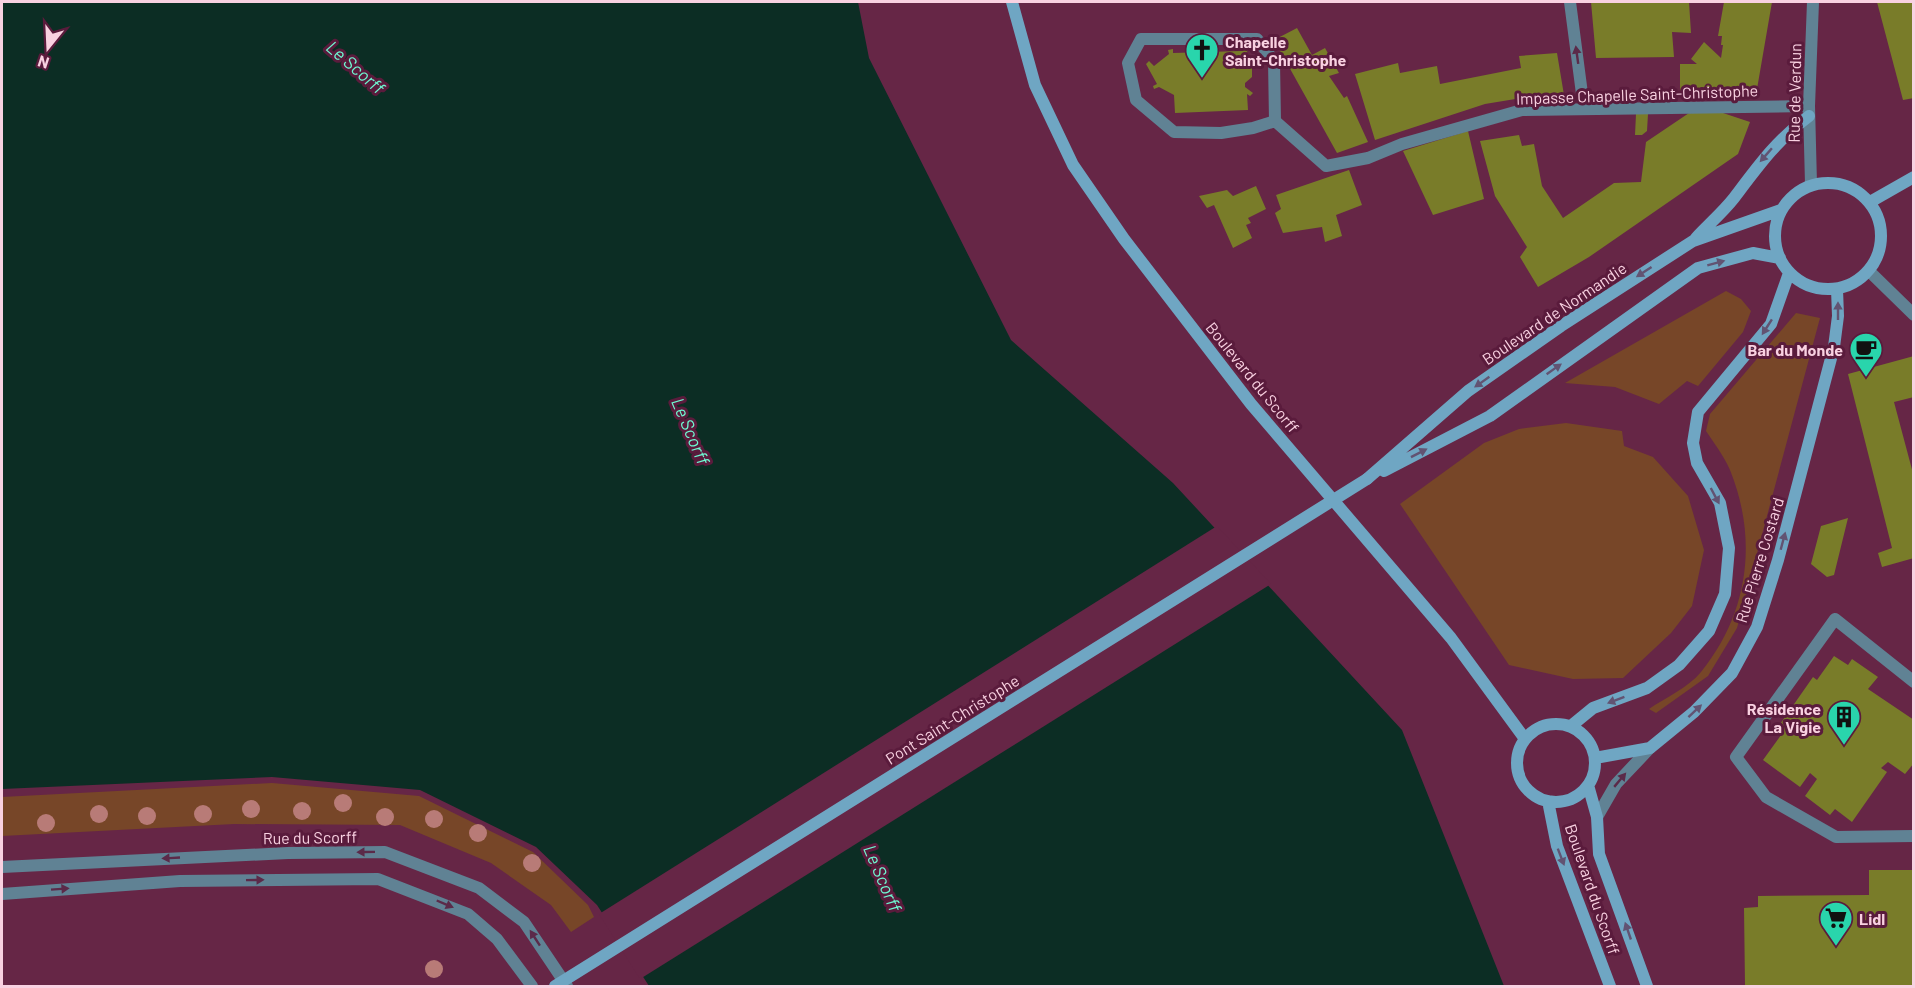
<svg xmlns="http://www.w3.org/2000/svg" width="1915" height="988" viewBox="0 0 1915 988" font-family="Barlow,sans-serif">
<style>
.green{fill:#774628}
.water{fill:#0c2d24}
.pier{fill:#662646}
.building{fill:#797c29}
.lines{fill:none;stroke-linecap:round;stroke-linejoin:round}
.service{stroke:#608294;stroke-width:12}
.minor{stroke:#608294;stroke-width:12}
.tertiary{stroke:#608294;stroke-width:12}
.secondary{stroke:#6fa6c3;stroke-width:12}
.secondary-bridge{stroke:#6fa6c3;stroke-width:12}
.tree{fill:#b87b77}
.oneway{fill:#5b2a49}
.oneway2{fill:#625372}
.labels{text-anchor:middle;dominant-baseline:central;stroke-width:6;stroke-linejoin:round;paint-order:stroke}
.poi-label{font-size:16px;font-weight:bold;fill:#f9d1e1;stroke:#5a1b3c;text-anchor:start}
.street-label{font-size:16px;fill:#f9d1e1;stroke:#5a1b3c}
.water-label{font-size:18px;font-style:italic;fill:#6efad2;stroke:#5a1b3c}
</style>
<rect width="100%" height="100%" fill="#662646"/>
<!-- green -->
<path class="green" d="M 1726,291 L 1741,299 L 1751,311 L 1743,332 L 1698,386 L 1687,381 L 1659,404 L 1615,387 L 1565,383 Z
M 1796,313 L 1820,318 L 1737,628 L 1708,676 L 1656,713 L 1649,709 C 1665,698 1689,687 1701,672 C 1749,613 1758,539 1730,470 C 1724,456 1714,443 1706,431 L 1710,414 Z
M 1566,423 L 1622,431 L 1624,446 L 1653,457 L 1688,496 L 1704,550 L 1692,606 L 1671,633 L 1623,678 L 1573,679 L 1509,665 L 1400,504 L 1484,443 L 1519,429 Z
M 272,783 L 419,796 L 533,852 L 588,905 L 594,917 L 571,932 L 551,905 L 491,863 L 400,825 L 234,824 L 2,836 L 2,797 Z"/>
<!-- water -->
<path class="water" d="M 2,2 L 858,2 L 869,58 L 1011,340 L 1173,483 L 1402,730 L 1504,986 L 649,986 L 597,905 L 536,847 L 420,790 L 272,777 L 2,789 Z"/>
<!-- pier -->
<path class="pier" d="M 1217,526 L 1271,584 L 640,979 L 599,914 Z"/>
<!-- building -->
<path class="building" d="M 1591,2 L 1689,2 L 1691,33 L 1672,32 L 1674,57 L 1596,58 Z
M 1724,2 L 1772,2 L 1757,89 L 1680,92 L 1680,64 L 1697,64 L 1691,59 L 1704,42 L 1721,58 L 1723,45 L 1721,45 L 1722,36 L 1718,36 Z
M 1877,2 L 1914,2 L 1914,98 L 1903,100 Z
M 1297,28 L 1312,55 L 1325,48 L 1339,73 L 1329,76 L 1344,98 L 1347,96 L 1368,142 L 1337,153 L 1274,40 Z
M 1246,47 L 1249,49 L 1246,53 L 1248,64 L 1252,64 L 1252,77 L 1245,83 L 1245,87 L 1253,93 L 1250,96 L 1247,94 L 1248,110 L 1175,113 L 1174,95 L 1159,87 L 1154,89 L 1153,86 L 1157,84 L 1146,64 L 1149,61 L 1154,66 L 1169,54 L 1168,50 L 1173,49 L 1173,53 L 1241,51 Z
M 1557,53 L 1564,95 L 1527,97 L 1485,104 L 1375,140 L 1355,74 L 1398,63 L 1400,73 L 1437,66 L 1440,84 L 1521,68 L 1519,56 Z
M 1689,113 L 1723,113 L 1750,122 L 1738,154 L 1589,257 L 1538,287 L 1520,257 L 1527,247 L 1495,196 L 1480,141 L 1519,135 L 1522,146 L 1534,144 L 1542,186 L 1563,218 L 1614,183 L 1641,182 L 1646,142 Z
M 1636,114 L 1648,114 L 1647,131 L 1642,135 L 1635,135 Z
M 1468,131 L 1484,199 L 1433,215 L 1403,151 Z
M 1349,170 L 1362,205 L 1336,215 L 1342,236 L 1325,242 L 1322,227 L 1283,233 L 1275,213 L 1281,209 L 1276,195 Z
M 1256,186 L 1266,209 L 1248,218 L 1251,223 L 1246,225 L 1252,238 L 1233,248 L 1214,205 L 1207,208 L 1199,196 L 1227,190 L 1233,196 Z
M 1914,356 L 1914,397 L 1894,402 L 1914,477 L 1914,558 L 1882,567 L 1878,553 L 1892,548 L 1848,374 Z
M 1848,518 L 1834,575 L 1827,577 L 1811,564 L 1821,526 Z
M 1834,656 L 1848,665 L 1852,659 L 1878,677 L 1868,689 L 1914,720 L 1914,763 L 1905,774 L 1888,762 L 1881,768 L 1887,772 L 1852,822 L 1835,809 L 1830,815 L 1805,796 L 1817,779 L 1810,773 L 1800,787 L 1763,760 L 1784,731 L 1778,727 L 1813,677 L 1817,680 Z
M 1869,870 L 1914,870 L 1914,986 L 1745,986 L 1744,908 L 1758,907 L 1758,896 L 1869,895 Z"/>
<g class="lines">
<!-- service -->
<path class="service" d="M 1914,682 L 1835,619 L 1736,757 L 1766,797 L 1836,837 L 1914,836
M 1597,817 L 1616,784 L 1650,748"/>
<!-- minor -->
<path class="minor" d="M 1570,2 L 1584,109
M 1141,39 L 1257,39 L 1274,61 L 1275,121 L 1253,128 L 1221,133 L 1174,132 L 1136,100 L 1128,63 Z
M 1275,121 L 1326,166 L 1368,158 L 1402,144 L 1522,110 L 1809,106
M 1869,271 L 1914,315"/>
<!-- tertiary -->
<path class="tertiary" d="M 1811,184 L 1809,106 L 1813,2
M 2,867 L 288,853 L 385,852 L 479,888 L 524,922 L 567,986
M 2,894 L 180,881 L 378,879 L 468,914 L 497,939 L 532,986"/>
<!-- secondary -->
<path class="secondary" d="M 1012,2 L 1035,85 L 1073,165 L 1124,239 L 1251,404 L 1451,638 L 1525,739
M1775 236a53 53 0 1 1 106 0a53 53 0 1 1-106 0Z
M 1870,202 L 1914,177
M 1696,238 C 1708,225 1723,212 1734,198 C 1759,165 1776,141 1809,116
M 1384,471 L 1490,416 L 1698,268 L 1753,253 L 1780,258
M 1367,479 L 1468,391 L 1561,326 L 1693,241 L 1781,210
M1517 763a39 39 0 1 1 78 0a39 39 0 1 1-78 0Z
M 1571,726 L 1593,708 L 1647,688 L 1679,665 L 1709,631 L 1725,594 L 1729,548 L 1720,503 L 1697,463 L 1693,443 L 1698,412 L 1771,324 L 1789,273
M 1595,758 L 1650,748 L 1694,712 L 1732,673 L 1757,627 L 1778,560 L 1834,347 L 1838,316 L 1837,289
M 1588,785 L 1597,817 L 1599,854 L 1647,986
M 1548,801 L 1557,846 L 1610,986"/>
<!-- secondary-bridge -->
<path class="secondary-bridge" d="M 555,986 L 1367,479"/>
</g>
<!-- trees -->
<g class="tree">
<circle cx="343" cy="803" r="9"/>
<circle cx="251" cy="809" r="9"/>
<circle cx="302" cy="811" r="9"/>
<circle cx="99" cy="814" r="9"/>
<circle cx="203" cy="814" r="9"/>
<circle cx="147" cy="816" r="9"/>
<circle cx="385" cy="817" r="9"/>
<circle cx="434" cy="819" r="9"/>
<circle cx="46" cy="823" r="9"/>
<circle cx="478" cy="833" r="9"/>
<circle cx="532" cy="863" r="9"/>
<circle cx="434" cy="969" r="9"/>
</g>
<!-- one-way arrows -->
<defs><path id="oneway-solid" d="M-6-.8H1V-3.2L6.5 0L1 3.2V.8H-6Z" transform="scale(1.5)"/></defs>
<g class="oneway">
<use href="#oneway-solid" transform="translate(1577 55) rotate(-98)"/>
<use href="#oneway-solid" transform="translate(1620 780) rotate(-50)"/>
<use href="#oneway-solid" transform="translate(366 852) rotate(179)"/>
<use href="#oneway-solid" transform="translate(171 858) rotate(177)"/>
<use href="#oneway-solid" transform="translate(255 880) rotate(-1)"/>
<use href="#oneway-solid" transform="translate(60 889) rotate(-4)"/>
<use href="#oneway-solid" transform="translate(445 904) rotate(23)"/>
<use href="#oneway-solid" transform="translate(535 938) rotate(-123)"/>
</g>
<g class="oneway2">
<use href="#oneway-solid" transform="translate(1766 155) rotate(131)"/>
<use href="#oneway-solid" transform="translate(1716 263) rotate(-15)"/>
<use href="#oneway-solid" transform="translate(1644 272) rotate(147)"/>
<use href="#oneway-solid" transform="translate(1838 311) rotate(-90)"/>
<use href="#oneway-solid" transform="translate(1767 327) rotate(123)"/>
<use href="#oneway-solid" transform="translate(1554 369) rotate(-35)"/>
<use href="#oneway-solid" transform="translate(1482 382) rotate(145)"/>
<use href="#oneway-solid" transform="translate(1419 453) rotate(-27)"/>
<use href="#oneway-solid" transform="translate(1715 496) rotate(62)"/>
<use href="#oneway-solid" transform="translate(1783 541) rotate(-75)"/>
<use href="#oneway-solid" transform="translate(1616 700) rotate(159)"/>
<use href="#oneway-solid" transform="translate(1695 711) rotate(-43)"/>
<use href="#oneway-solid" transform="translate(1561 857) rotate(69)"/>
<use href="#oneway-solid" transform="translate(1628 931) rotate(-109)"/>
</g>
<!-- icons -->
<defs>
<g id="church-pin" transform="scale(1.725)"><path d="M0 17L-7.5 6A9.5 9.5 0 1 1 7.5 6Z" fill="#29d5ac" stroke="#5a1b3c"/><path d="M-1.2-6h2.4v3.5h3.3v2.4h-3.3V6h-2.4V-.1h-3.3v-2.4h3.3Z" fill="#111"/></g>
<g id="cafe-pin" transform="scale(1.725)"><path d="M0 17L-7.5 6A9.5 9.5 0 1 1 7.5 6Z" fill="#29d5ac" stroke="#5a1b3c"/><path d="M-5.5-4.5H6V0H3Q3 3.5 0 3.5H-2.5Q-5.5 3.5-5.5 0ZM3-3.2v2h1.7v-2ZM-6 4.5H4V6H-6Z" fill="#111"/></g>
<g id="building-pin" transform="scale(1.725)"><path d="M0 17L-7.5 6A9.5 9.5 0 1 1 7.5 6Z" fill="#29d5ac" stroke="#5a1b3c"/><path d="M-4-6H4V6H1V3H-1V6H-4ZM-2.5-4.3h1.7v1.8h-1.7ZM.8-4.3h1.7v1.8H.8ZM-2.5-1h1.7V.8h-1.7ZM.8-1h1.7V.8H.8Z" fill="#111"/></g>
<g id="supermarket-pin" transform="scale(1.725)"><path d="M0 17L-7.5 6A9.5 9.5 0 1 1 7.5 6Z" fill="#29d5ac" stroke="#5a1b3c"/><path d="M-6-5.5h2.5l.6 2H6L4.5 2H-2.5L-4.4-4H-6ZM-1.5 3.2a1.3 1.3 0 1 0 .1 0ZM3 3.2a1.3 1.3 0 1 0 .1 0Z" fill="#111"/></g>
</defs>
<g fill-rule="evenodd">
<use href="#church-pin" x="1202" y="50"/>
<use href="#cafe-pin" x="1866" y="349"/>
<use href="#building-pin" x="1844" y="717"/>
<use href="#supermarket-pin" x="1836" y="918"/>
</g>
<g class="labels">
<!-- poi labels -->
<g class="poi-label">
<text x="1225" y="41">Chapelle<tspan x="1225" dy="18">Saint-Christophe</tspan></text>
<text x="1843" y="349" text-anchor="end">Bar du Monde</text>
<text x="1821" y="708" text-anchor="end">Résidence<tspan x="1821" dy="18">La Vigie</tspan></text>
<text x="1859" y="918">Lidl</text>
</g>
<!-- street labels -->
<g class="street-label">
<text transform="translate(1794 93) rotate(-89)">Rue de Verdun</text>
<text transform="translate(1637 94) rotate(-2)">Impasse Chapelle Saint-Christophe</text>
<text transform="translate(1554 313) rotate(-34)">Boulevard de Normandie</text>
<text transform="translate(1253 377) rotate(51)">Boulevard du Scorff</text>
<text transform="translate(1759 560) rotate(-73)">Rue Pierre Costard</text>
<text transform="translate(952 719) rotate(-32)">Pont Saint-Christophe</text>
<text transform="translate(310 837) rotate(-1)">Rue du Scorff</text>
<text transform="translate(1593 889) rotate(71)">Boulevard du Scorff</text>
</g>
<!-- water labels -->
<g class="water-label">
<text transform="translate(356 67) rotate(41)">Le Scorff</text>
<text transform="translate(691 431) rotate(67)">Le Scorff</text>
<text transform="translate(883 878) rotate(67)">Le Scorff</text>
</g>
</g>
<!-- border -->
<rect width="1915" height="988" fill="none" stroke="#f9d1e1" stroke-width="6"/>
<!-- north arrow -->
<g transform="translate(48 48) rotate(198)" stroke="#5a1b3c" stroke-width="4.5" paint-order="stroke">
<path d="M0-4.5L10 22L0 15L-10 22Z" fill="#f9d1e1"/>
<text y="-9" font-size="16" font-weight="bold" text-anchor="middle" fill="#f9d1e1">N</text>
</g>
</svg>
